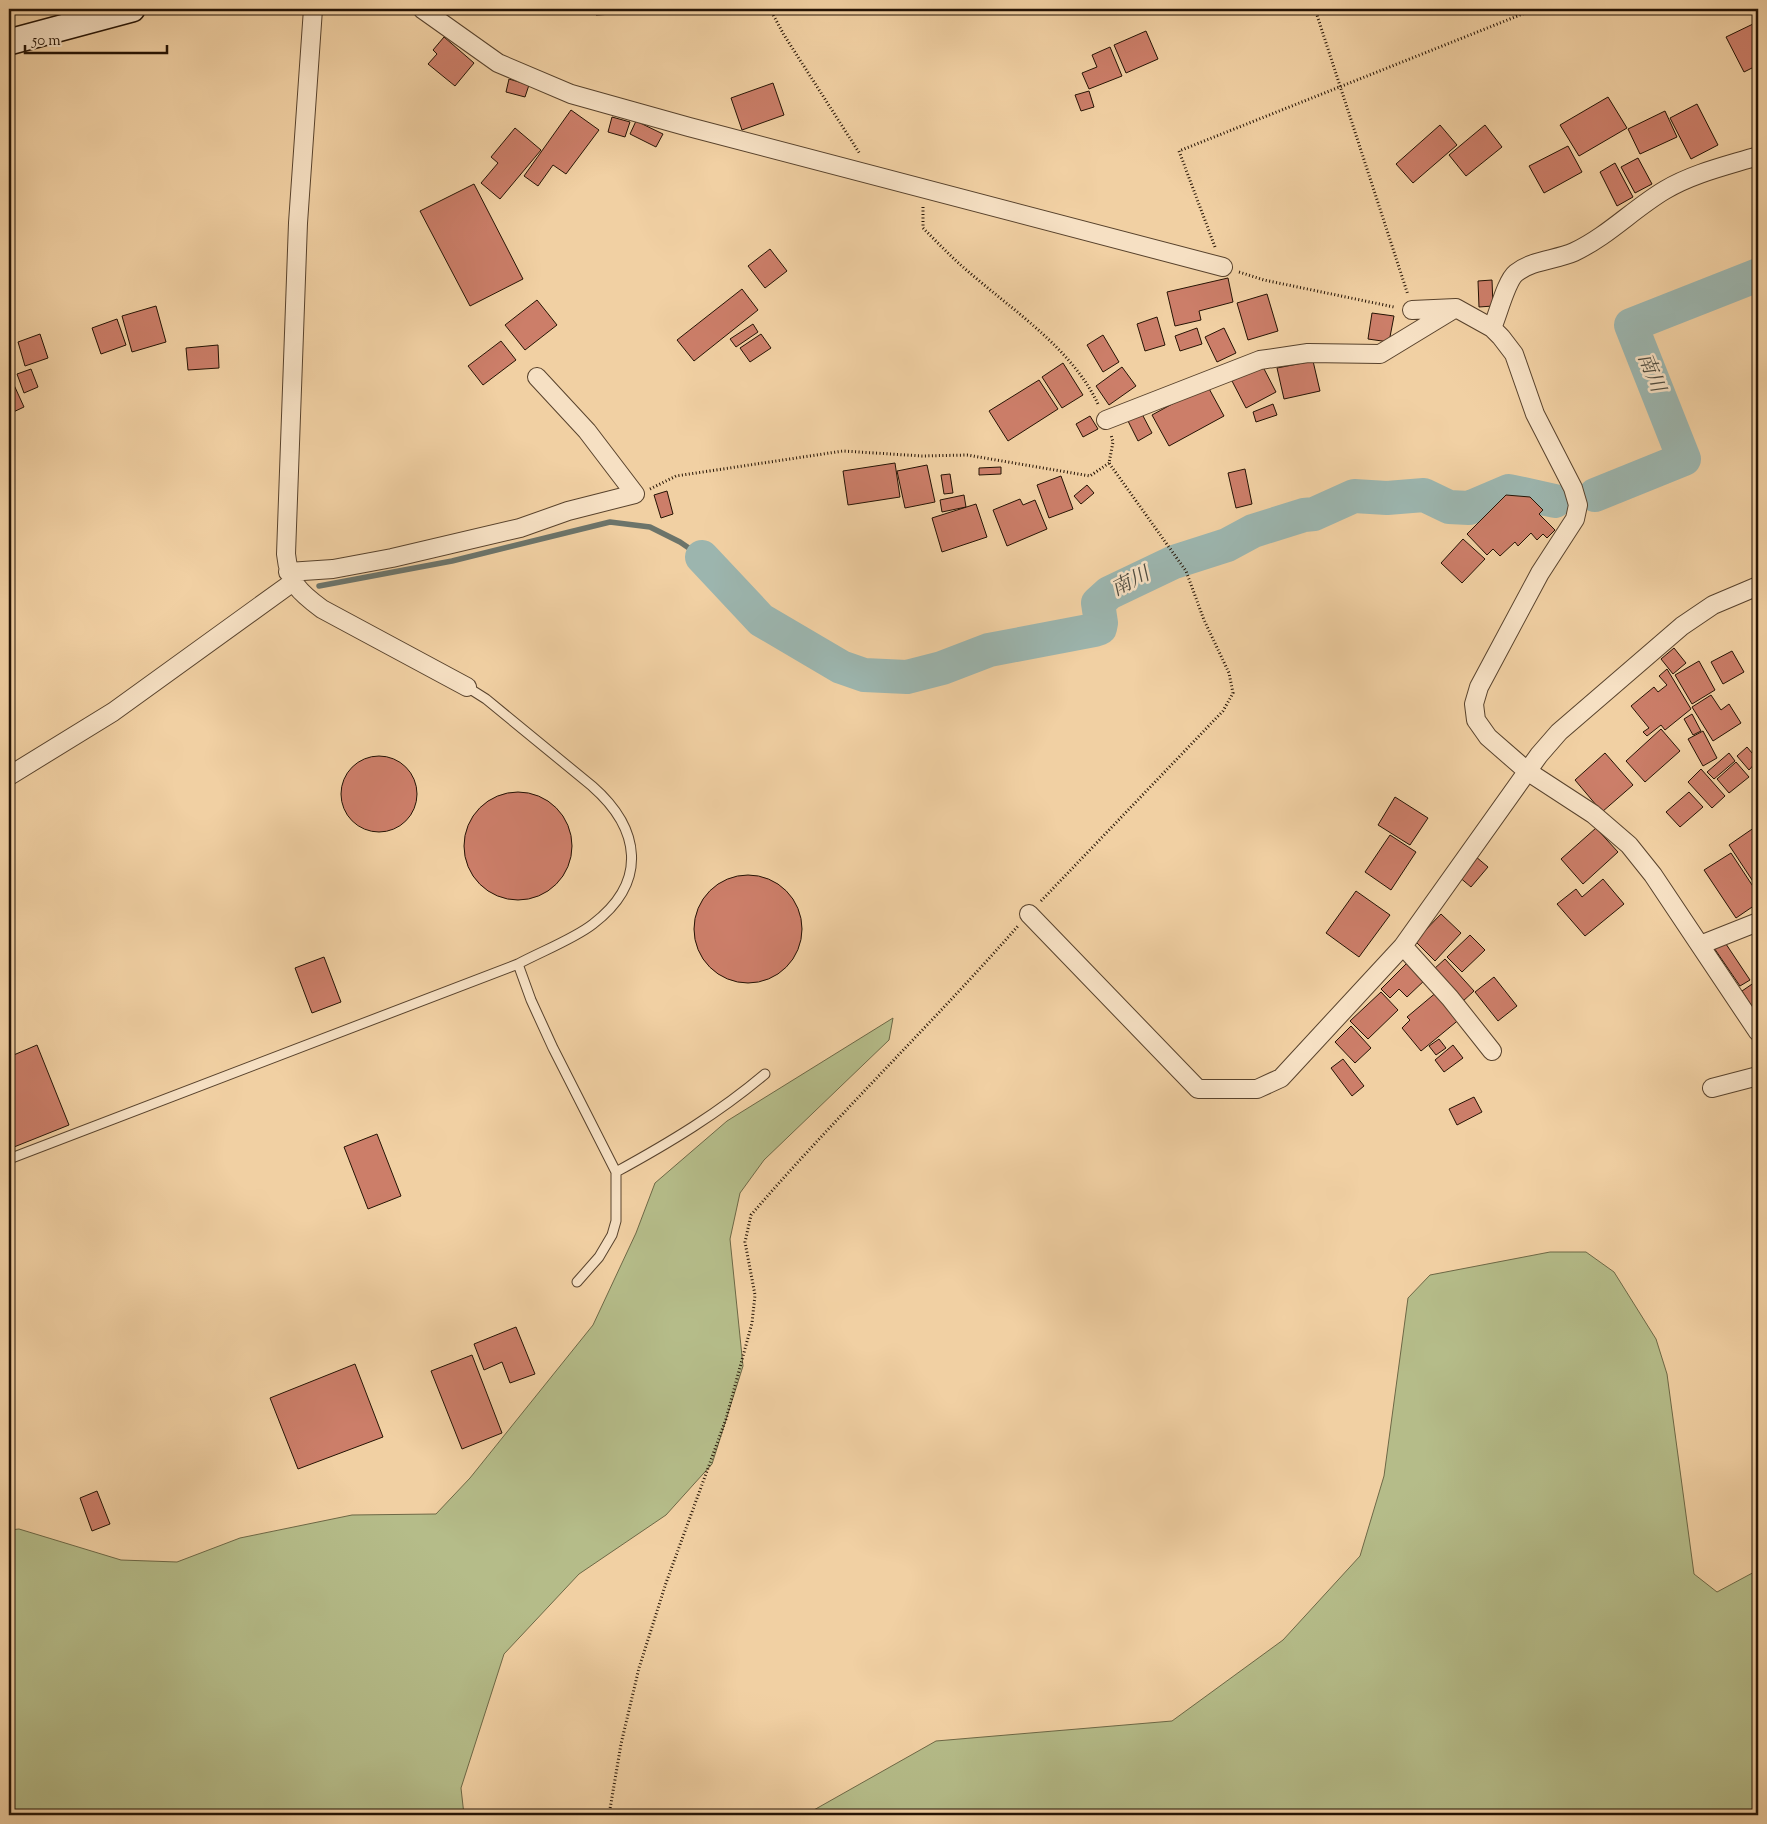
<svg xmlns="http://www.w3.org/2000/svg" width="1767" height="1824" viewBox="0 0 1767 1824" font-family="'Sorts Mill Goudy','Noto Serif JP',serif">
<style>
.green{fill:#b5bc89;stroke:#6d6846}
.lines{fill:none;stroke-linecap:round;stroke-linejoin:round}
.stream{stroke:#6c746a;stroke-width:5.5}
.river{stroke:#9cb5ae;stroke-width:34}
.building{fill:#cc7e69;stroke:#251304}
.lane-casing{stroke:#58422c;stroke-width:11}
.street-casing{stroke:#58422c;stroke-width:20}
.secondary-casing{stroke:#251304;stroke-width:28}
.path{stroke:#251304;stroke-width:3;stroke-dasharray:1 2.5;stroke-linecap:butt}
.lane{stroke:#f6e0c3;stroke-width:9}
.street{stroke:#f6e0c3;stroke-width:18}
.secondary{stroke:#f6e0c3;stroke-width:25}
.labels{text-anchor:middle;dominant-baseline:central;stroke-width:5;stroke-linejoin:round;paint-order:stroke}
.water-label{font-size:20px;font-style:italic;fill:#4f4c40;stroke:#f6e0c3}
</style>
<rect width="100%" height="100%" fill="#f1d0a3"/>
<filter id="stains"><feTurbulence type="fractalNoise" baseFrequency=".004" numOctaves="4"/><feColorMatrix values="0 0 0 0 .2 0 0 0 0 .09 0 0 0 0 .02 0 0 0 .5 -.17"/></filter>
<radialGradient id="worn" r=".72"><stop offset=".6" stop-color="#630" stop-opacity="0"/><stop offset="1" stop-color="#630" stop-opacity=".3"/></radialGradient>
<!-- green -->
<path class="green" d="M 893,1018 L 889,1040 L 764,1160 L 740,1193 L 730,1239 L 743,1366 L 712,1464 L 666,1515 L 579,1574 L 504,1654 L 461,1788 L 464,1815 L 9,1815 L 9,1530 L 19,1529 L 121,1560 L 177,1562 L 240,1538 L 352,1515 L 436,1514 L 470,1478 L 593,1325 L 636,1233 L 655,1183 L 727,1121 Z
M 1550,1252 L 1586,1252 L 1614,1272 L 1656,1339 L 1667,1374 L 1694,1574 L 1717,1592 L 1758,1570 L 1758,1815 L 805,1815 L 936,1741 L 1172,1721 L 1283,1640 L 1360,1556 L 1384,1476 L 1408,1298 L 1430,1275 Z"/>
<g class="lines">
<!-- stream -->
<path class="stream" d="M 319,586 L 452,561 L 610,522 L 650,527 L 680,542 L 702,557"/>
<!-- river -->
<path class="river" d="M 1595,495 L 1684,459 L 1631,325 L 1758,275
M 702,557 L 761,620 L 841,667 L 864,675 L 907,677 L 942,668 L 989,650 L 1094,630 L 1100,628 L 1101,623 L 1098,603 L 1109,593 L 1174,562 L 1227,545 L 1253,531 L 1304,515 L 1314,514 L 1354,496 L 1387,498 L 1424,495 L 1449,507 L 1469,508 L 1509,491 L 1555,501"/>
</g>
<!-- building -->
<path class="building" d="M 595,9 L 648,9 L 649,12 L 596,15 Z
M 1753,24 L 1758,32 L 1758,65 L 1744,72 L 1726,37 Z
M 1146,31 L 1158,59 L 1126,73 L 1114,45 Z
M 444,37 L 474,63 L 455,86 L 428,64 L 437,54 L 433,50 Z
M 1110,47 L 1122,76 L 1089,89 L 1082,73 L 1097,67 L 1092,55 Z
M 509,79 L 529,85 L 525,97 L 506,92 Z
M 773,83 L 784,115 L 742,130 L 731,98 Z
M 1089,91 L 1094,107 L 1081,111 L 1075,95 Z
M 1608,97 L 1627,128 L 1579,156 L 1560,125 Z
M 1697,104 L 1718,145 L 1691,159 L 1670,118 Z
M 571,110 L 599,130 L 566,174 L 553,165 L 538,186 L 524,176 Z
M 1665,111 L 1677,137 L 1640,154 L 1628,129 Z
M 612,117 L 630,122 L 625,137 L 608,132 Z
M 636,121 L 663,134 L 656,147 L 630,134 Z
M 1440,125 L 1457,145 L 1413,183 L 1396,164 Z
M 1485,125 L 1502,147 L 1466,176 L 1449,155 Z
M 515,128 L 541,150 L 500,199 L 481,183 L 498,163 L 491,157 Z
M 1568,146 L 1582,172 L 1544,193 L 1529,166 Z
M 1638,158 L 1652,184 L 1635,193 L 1621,167 Z
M 1615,163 L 1633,197 L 1617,206 L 1600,172 Z
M 474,184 L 523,279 L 470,306 L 420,211 Z
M 770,249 L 787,271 L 765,288 L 748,266 Z
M 1228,278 L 1233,302 L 1199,311 L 1201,320 L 1175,326 L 1167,292 Z
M 1492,280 L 1493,306 L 1479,307 L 1478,281 Z
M 742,289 L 758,310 L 694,361 L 677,340 Z
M 1267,294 L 1278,331 L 1248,340 L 1237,303 Z
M 537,300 L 557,325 L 525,350 L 505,325 Z
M 156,306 L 166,342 L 132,352 L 122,316 Z
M 1372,313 L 1394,316 L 1389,342 L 1368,339 Z
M 1157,317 L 1165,345 L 1145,351 L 1137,324 Z
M 117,319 L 126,345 L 101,354 L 92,328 Z
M 753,324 L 758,332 L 736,347 L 730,339 Z
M 1197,328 L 1202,344 L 1180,351 L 1175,336 Z
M 1224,328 L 1236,353 L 1217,362 L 1205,337 Z
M 40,334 L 48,358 L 25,366 L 18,342 Z
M 761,334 L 771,348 L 750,362 L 740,348 Z
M 1103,335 L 1119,362 L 1103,372 L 1087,345 Z
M 501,341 L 516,360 L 483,385 L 468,366 Z
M 218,345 L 219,368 L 188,370 L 186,348 Z
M 1313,361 L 1320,391 L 1284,399 L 1277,368 Z
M 1063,363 L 1083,395 L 1062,408 L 1042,377 Z
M 1262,365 L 1276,392 L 1246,408 L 1232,381 Z
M 1122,367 L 1136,386 L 1109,405 L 1096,386 Z
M 31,369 L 38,387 L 24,393 L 17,374 Z
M 9,374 L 24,407 L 9,414 Z
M 1039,380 L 1058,409 L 1008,441 L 989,411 Z
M 1207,385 L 1224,416 L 1169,446 L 1152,415 Z
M 1273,404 L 1277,415 L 1256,422 L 1253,412 Z
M 1142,414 L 1152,433 L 1138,441 L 1128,421 Z
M 1090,416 L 1098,429 L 1083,437 L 1076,424 Z
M 895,463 L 900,497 L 848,505 L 843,471 Z
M 927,465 L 935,502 L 905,508 L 897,471 Z
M 1001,467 L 1001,474 L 979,475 L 979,468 Z
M 1245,469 L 1252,504 L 1236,508 L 1228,473 Z
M 950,474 L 953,493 L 944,494 L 941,475 Z
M 1061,476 L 1073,509 L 1049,518 L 1037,485 Z
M 1087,485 L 1094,493 L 1081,504 L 1074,496 Z
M 667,491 L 673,514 L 661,518 L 654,495 Z
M 964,495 L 966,507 L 942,512 L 940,500 Z
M 1506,495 L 1530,497 L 1543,510 L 1539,514 L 1555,530 L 1547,538 L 1543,534 L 1537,540 L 1531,533 L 1518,546 L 1515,542 L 1500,556 L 1493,549 L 1487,555 L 1467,534 Z
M 1020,499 L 1023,505 L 1035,500 L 1047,529 L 1007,546 L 993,510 Z
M 976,504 L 987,537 L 942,552 L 932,518 Z
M 1463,539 L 1485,559 L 1462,583 L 1441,563 Z
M 1674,648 L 1686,663 L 1673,674 L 1661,659 Z
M 1732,651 L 1744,672 L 1723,684 L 1711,662 Z
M 1699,661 L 1715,690 L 1692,704 L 1675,675 Z
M 1667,669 L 1691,709 L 1665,730 L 1661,725 L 1647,736 L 1643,732 L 1649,728 L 1631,706 L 1654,687 L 1658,692 L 1667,685 L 1659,676 Z
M 1711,695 L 1721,710 L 1729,704 L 1741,723 L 1713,741 L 1692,707 Z
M 1692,714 L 1701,731 L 1693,735 L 1684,719 Z
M 1661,729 L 1680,751 L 1645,782 L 1626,761 Z
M 1703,731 L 1717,758 L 1703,766 L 1688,739 Z
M 1747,747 L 1758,760 L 1749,770 L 1737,756 Z
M 1605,753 L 1633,785 L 1602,812 L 1575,780 Z
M 1729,753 L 1735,761 L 1714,779 L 1707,772 Z
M341 794a38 38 0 1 1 76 0a38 38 0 1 1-76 0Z
M 1736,762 L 1749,777 L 1729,793 L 1717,779 Z
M 1701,769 L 1725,796 L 1712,808 L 1688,782 Z
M 1689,792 L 1703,807 L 1680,827 L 1666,812 Z
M464 846a54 54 0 1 1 108 0a54 54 0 1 1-108 0Z
M 1395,797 L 1428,818 L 1410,845 L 1378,825 Z
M 1758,825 L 1758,889 L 1729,845 Z
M 1596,828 L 1618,852 L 1583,884 L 1561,859 Z
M 1390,835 L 1416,852 L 1391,890 L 1365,872 Z
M 1731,853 L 1758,894 L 1758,903 L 1736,918 L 1704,870 Z
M 1475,856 L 1488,867 L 1471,887 L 1458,876 Z
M694 929a54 54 0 1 1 108 0a54 54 0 1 1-108 0Z
M 1603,879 L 1624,904 L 1585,936 L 1557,904 L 1576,889 L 1582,897 Z
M 1356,891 L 1390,915 L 1359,957 L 1326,933 Z
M 1441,914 L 1461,933 L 1435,961 L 1415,941 Z
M 1470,935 L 1485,950 L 1462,972 L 1447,957 Z
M 1724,941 L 1750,980 L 1740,986 L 1714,948 Z
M 324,957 L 341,1002 L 312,1013 L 295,968 Z
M 1445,959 L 1474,991 L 1462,1002 L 1434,969 Z
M 1410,960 L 1427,978 L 1407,997 L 1399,989 L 1390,998 L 1381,989 Z
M 1494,977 L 1517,1006 L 1498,1021 L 1475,992 Z
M 1758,980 L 1758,1016 L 1742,991 Z
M 1438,991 L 1461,1018 L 1421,1051 L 1402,1028 L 1410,1020 L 1407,1017 Z
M 1381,992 L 1398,1010 L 1368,1039 L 1350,1021 Z
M 1351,1026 L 1371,1048 L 1355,1063 L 1335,1042 Z
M 1439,1039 L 1446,1048 L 1436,1055 L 1429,1046 Z
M 37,1045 L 69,1125 L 9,1149 L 9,1057 Z
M 1453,1045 L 1463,1058 L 1444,1072 L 1435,1060 Z
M 1343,1059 L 1364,1086 L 1352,1096 L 1331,1068 Z
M 1474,1097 L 1482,1112 L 1457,1125 L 1449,1109 Z
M 377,1134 L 401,1196 L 368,1209 L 344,1147 Z
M 516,1327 L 535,1374 L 510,1383 L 502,1362 L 484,1370 L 474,1344 Z
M 472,1355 L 502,1433 L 462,1449 L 431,1371 Z
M 355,1364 L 383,1437 L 298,1469 L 270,1398 Z
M 97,1491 L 110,1524 L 92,1531 L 80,1498 Z"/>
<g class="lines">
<!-- lane casing -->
<g class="lane-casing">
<path id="lane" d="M 518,964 L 531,1000 L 553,1048 L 616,1172 L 616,1221 L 612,1235 L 599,1257 L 577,1282
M 9,1159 L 518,964 C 540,952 574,939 593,924 C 648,882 641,829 592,786 L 486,699 L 467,687
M 616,1172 C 669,1143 719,1113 765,1074"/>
</g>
<!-- street casing -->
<g class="street-casing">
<path id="street" d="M 313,9 L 298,223 L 286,554 C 289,583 299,592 322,609 L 467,687
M 422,9 L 498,63 L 571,94 L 689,127 L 1223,267
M 1412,310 L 1456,308 L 1492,328 L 1501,337 L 1514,354 L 1535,414 L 1573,488 L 1578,505 L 1575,519 L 1540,573 L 1479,687 L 1474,704 L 1476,720 L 1488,737 L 1527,771 L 1593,814 L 1629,845 L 1653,875 L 1758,1032
M 1492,328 C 1498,315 1506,281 1516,273 C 1532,260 1556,260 1574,252 C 1608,236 1633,209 1665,190 C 1694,173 1726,166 1758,156
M 1106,420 L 1260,360 L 1308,353 L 1380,354 L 1454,309
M 288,572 L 333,569 L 392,558 L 520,528 L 568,511 L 635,494 L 587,431 L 537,377
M 9,776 L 113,712 L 293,582
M 1029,914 L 1198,1089 L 1257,1089 L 1281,1078 L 1403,946 L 1450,998 L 1492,1051
M 1700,945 L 1758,922
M 1403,946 L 1539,755 L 1559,732 L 1682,626 L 1713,605 L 1758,586
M 1712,1088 L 1758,1076"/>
</g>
<!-- secondary casing -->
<g class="secondary-casing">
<path id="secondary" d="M 9,42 L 132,9"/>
</g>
<!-- path -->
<path class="path" d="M 770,9 L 784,35 L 860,154
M 1315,9 L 1408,295
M 923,207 L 923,228 C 938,243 953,259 970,273 C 1015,312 1072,349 1098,404
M 1215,247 L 1179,151 L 1535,9
M 1239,272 L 1264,280 L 1394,307
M 650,489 L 676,476 L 843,451 L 922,456 L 967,455 L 1090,476 L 1109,463
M 1041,901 L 1223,711 L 1233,693 L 1229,673 L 1204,620 L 1186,571 L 1109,463 L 1113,442 L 1111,435
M 609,1815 L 621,1744 L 639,1668 L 666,1583 L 726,1419 L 752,1323 L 755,1295 L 745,1242 L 751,1215 C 837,1115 932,1024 1018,926"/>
<!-- lane -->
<use href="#lane" class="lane"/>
<!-- street -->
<use href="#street" class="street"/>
<!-- secondary -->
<use href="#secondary" class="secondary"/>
</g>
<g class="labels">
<!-- water labels -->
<g class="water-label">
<text transform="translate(1650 373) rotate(68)">南川</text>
<text transform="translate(1131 583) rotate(-27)">南川</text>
</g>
</g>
<!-- margin -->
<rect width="1767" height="1824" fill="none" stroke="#f1d0a3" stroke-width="30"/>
<rect x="10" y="10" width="1747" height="1804" fill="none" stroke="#251304" stroke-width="2.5"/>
<rect x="15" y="15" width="1737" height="1794" fill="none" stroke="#251304"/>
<!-- scale -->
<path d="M25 45v8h142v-8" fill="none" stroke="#251304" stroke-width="2.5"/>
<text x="32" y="45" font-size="15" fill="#251304" stroke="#f6e0c3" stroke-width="4" paint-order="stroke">50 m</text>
<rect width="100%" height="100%" filter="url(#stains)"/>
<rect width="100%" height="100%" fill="url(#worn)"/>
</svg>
